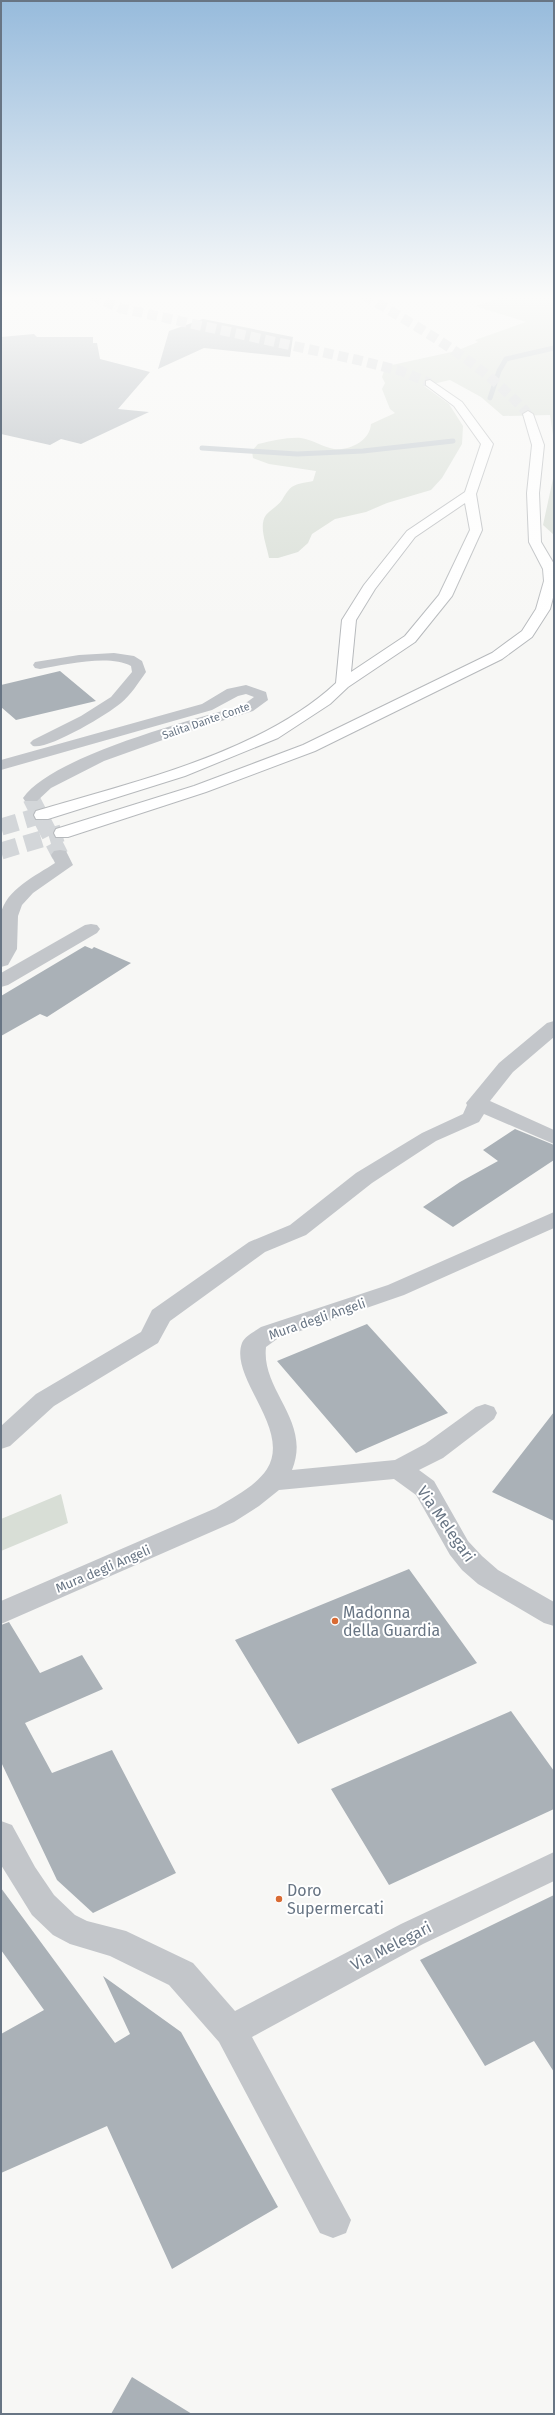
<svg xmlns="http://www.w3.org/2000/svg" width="555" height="2415" viewBox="0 0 555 2415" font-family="'Fira Sans',sans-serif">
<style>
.green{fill:#d8ded6}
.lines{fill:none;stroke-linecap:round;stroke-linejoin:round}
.stream{stroke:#bdc5cb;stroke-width:5}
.building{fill:#aab1b7}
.minor-tunnel{stroke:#d3d6d9;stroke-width:17;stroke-dasharray:17 8;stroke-linecap:butt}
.motorway-tunnel-far1{stroke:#d3d6d9;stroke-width:10;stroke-dasharray:10 5;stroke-linecap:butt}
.motorway-tunnel{stroke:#d3d6d9;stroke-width:17;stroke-dasharray:17 8;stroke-linecap:butt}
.motorway-casing{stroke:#b6b9bc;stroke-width:2}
.minor{fill:#c3c6ca;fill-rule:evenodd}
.motorway{fill:#fff;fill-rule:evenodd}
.poi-dot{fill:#d96b33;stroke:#fff;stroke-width:1.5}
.labels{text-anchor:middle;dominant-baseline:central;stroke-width:4;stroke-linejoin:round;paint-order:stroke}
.far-street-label{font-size:11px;fill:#687584;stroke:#fff}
.street-label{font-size:13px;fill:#687584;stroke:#fff}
.near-street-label{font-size:16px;fill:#687584;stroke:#fff}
.near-poi-label{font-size:16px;fill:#687584;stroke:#fff;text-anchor:start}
</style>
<rect width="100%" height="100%" fill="#f7f7f5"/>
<!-- green -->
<path class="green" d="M 511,295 L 554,295 L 554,442 L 550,415 L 503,416 L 481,397 L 450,380 L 424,386 L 449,404 L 463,426 L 462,444 L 442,478 L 431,490 L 387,503 L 366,512 L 335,519 L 312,534 L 308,543 L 298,552 L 278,558 L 269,558 C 267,546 258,526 266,515 C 270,510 278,506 282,500 C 292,483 294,485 313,481 L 316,471 L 269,464 L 253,458 L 252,451 L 258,444 C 272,441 288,437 301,438 C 313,440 323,447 334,449 C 349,451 370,441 371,424 L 395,413 L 390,409 L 382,389 L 385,383 L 382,377 L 384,371 L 392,365 L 456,351 L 478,342 L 475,340 L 526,322 L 475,306 Z
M 554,474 L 554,535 L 543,525 Z
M 61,1494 L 68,1523 L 1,1551 L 1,1519 Z"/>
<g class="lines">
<!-- stream -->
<path class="stream" d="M 490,398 L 499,371 L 506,359 L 554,348
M 202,448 L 297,454 L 363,451 L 453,441"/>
</g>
<!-- building -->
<path class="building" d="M 203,319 L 293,337 L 290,357 L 204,348 L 158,369 L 169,331 Z
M 34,334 L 37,337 L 93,337 L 93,343 L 97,343 L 100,359 L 150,372 L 118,409 L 149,412 L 81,444 L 61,439 L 50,445 L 1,434 L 1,337 Z
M 60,671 L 96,701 L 16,720 L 1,707 L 1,685 Z
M 85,946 L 92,949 L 94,947 L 131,963 L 47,1017 L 40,1014 L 1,1036 L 1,996 Z
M 515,1129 L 554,1145 L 554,1160 L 453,1227 L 423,1207 L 460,1182 L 498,1161 L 483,1150 Z
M 367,1324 L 448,1413 L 356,1453 L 277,1361 Z
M 554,1412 L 554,1521 L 492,1492 Z
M 409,1569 L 477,1663 L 298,1744 L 235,1640 Z
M 9,1622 L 40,1673 L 82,1655 L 103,1689 L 25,1723 L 52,1773 L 112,1750 L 176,1873 L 93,1913 L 57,1880 L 1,1762 L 1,1625 Z
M 511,1711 L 554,1771 L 554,1809 L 389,1885 L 331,1789 Z
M 1,1888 L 115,2043 L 130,2034 L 103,1976 L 181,2032 L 278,2207 L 172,2269 L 107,2126 L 1,2173 L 1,2034 L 44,2010 L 1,1950 Z
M 554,1895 L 554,2072 L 534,2041 L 485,2066 L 420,1960 Z
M 132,2377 L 192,2414 L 111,2414 Z"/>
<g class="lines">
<!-- minor-tunnel -->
<path class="minor-tunnel" d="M 31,798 L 60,855"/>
<!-- motorway-tunnel-far1 -->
<path class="motorway-tunnel-far1" d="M 91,295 L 120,308 L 358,360 L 401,371 L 430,383
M 364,295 C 422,330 482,362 528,414"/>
<!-- motorway-tunnel -->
<path class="motorway-tunnel" d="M 1,827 L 42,815
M 1,851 L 62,833"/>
<!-- motorway casing -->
<g class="motorway-casing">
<path id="motorway" d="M 430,380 L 462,402 L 493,444 L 476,494 L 482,530 L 452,596 L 415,642 L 348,687 L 330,704 L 278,738 L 185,776 L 48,819 L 36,819 L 34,815 L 36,811 C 133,782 261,753 336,683 L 342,620 L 364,585 L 407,531 L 465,492 L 481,444 L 454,406 L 426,385 L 426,381 ZM 465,503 L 470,530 L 439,595 L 405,636 L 351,672 L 356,620 L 375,589 L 415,537 Z
M 528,411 L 533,414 L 544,445 L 539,493 L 541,542 L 554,564 L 554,594 L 550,609 L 532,637 L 502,659 L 315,751 L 206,792 L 68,837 L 56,837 L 54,833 L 56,829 L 194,786 L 303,745 L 492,653 L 522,631 L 536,609 L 544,581 L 543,569 L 529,542 L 527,493 L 532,445 L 523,414 Z"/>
</g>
<!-- minor -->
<path class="minor" d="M 114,653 L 134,656 L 142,661 L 146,672 C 139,682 130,696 121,703 C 107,715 48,750 33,746 L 30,743 L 33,740 L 81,716 L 111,697 L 132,672 L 131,666 C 109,654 64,665 40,669 L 35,668 L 33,665 L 35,662 L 79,655 Z
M 246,685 L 266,692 L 268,700 L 253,711 L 171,737 L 104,761 L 51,788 L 37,801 L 25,801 L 23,798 C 52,756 192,720 243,705 L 254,697 L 246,694 L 238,696 L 212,710 L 1,770 L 1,760 L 202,704 L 227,689 Z
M 60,850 L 66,851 L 73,865 L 33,893 L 22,905 L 18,916 L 17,949 L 8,965 L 1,967 C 1,950 0,931 1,914 C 5,890 37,875 55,863 L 51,855 L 54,851 Z
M 91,924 L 97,925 L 100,929 L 97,933 L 8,985 L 1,987 L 1,973 L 85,925 Z
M 554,1021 L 554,1037 L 513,1072 L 490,1101 L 554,1130 L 554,1144 L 484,1114 L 479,1122 L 436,1141 L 372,1183 L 306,1235 L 265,1252 L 170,1321 L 158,1343 L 54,1406 L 10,1446 L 1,1449 L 1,1426 L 36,1394 L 141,1332 L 152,1310 L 249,1242 L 290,1225 L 356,1173 L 422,1133 L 463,1114 L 467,1105 L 466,1103 L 499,1063 L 547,1023 Z
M 554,1212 L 554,1228 L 404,1295 L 277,1339 L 266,1347 C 261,1391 312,1421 292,1470 L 395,1460 L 425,1444 L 476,1407 L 485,1404 L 494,1407 L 497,1413 L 494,1419 L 443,1458 L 419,1470 L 434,1481 L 468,1541 L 482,1556 L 498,1570 L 554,1602 L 554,1626 L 544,1623 L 478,1584 L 462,1570 L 450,1555 L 416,1495 L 394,1479 L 279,1490 L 259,1506 L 234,1522 L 1,1624 L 1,1601 L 216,1508 C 233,1497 255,1487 267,1469 C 292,1429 229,1378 242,1343 C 245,1336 254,1332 261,1327 L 388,1285 Z
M 1,1821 L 12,1825 L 35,1867 L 54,1895 L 75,1915 L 87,1921 L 126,1931 L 193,1963 L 235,2011 L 401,1924 L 554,1852 L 554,1881 L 423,1944 L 252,2037 L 351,2220 L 346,2233 L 333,2238 L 320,2233 L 219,2042 L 169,1985 L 110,1956 L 70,1944 L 53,1935 L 32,1915 L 1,1865 Z"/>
<!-- motorway -->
<use href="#motorway" class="motorway"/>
</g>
<!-- sky -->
<linearGradient id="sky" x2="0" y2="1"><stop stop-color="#97bbdc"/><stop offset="0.47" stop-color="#fbfbfa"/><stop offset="1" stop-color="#fbfbfa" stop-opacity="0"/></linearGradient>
<rect width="555" height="633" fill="url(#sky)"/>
<!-- markers -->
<g class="poi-dot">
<circle cx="335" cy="1621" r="4"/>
<circle cx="279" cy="1899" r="4"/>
</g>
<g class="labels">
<!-- far-street labels -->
<g class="far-street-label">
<text transform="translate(206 721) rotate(-19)">Salita Dante Conte</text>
</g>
<!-- street labels -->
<g class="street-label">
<text transform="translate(317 1319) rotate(-19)">Mura degli Angeli</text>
<text transform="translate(103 1569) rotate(-23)">Mura degli Angeli</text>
</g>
<!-- near-street labels -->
<g class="near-street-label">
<text transform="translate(446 1524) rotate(55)">Via Melegari</text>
<text transform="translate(391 1946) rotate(-27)">Via Melegari</text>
</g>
<!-- near-poi labels -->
<g class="near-poi-label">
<text x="343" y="1612">Madonna<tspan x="343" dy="18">della Guardia</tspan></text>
<text x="287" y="1890">Doro<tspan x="287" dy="18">Supermercati</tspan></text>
</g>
</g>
<!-- border -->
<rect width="555" height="2415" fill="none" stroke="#687584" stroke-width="4"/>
</svg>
